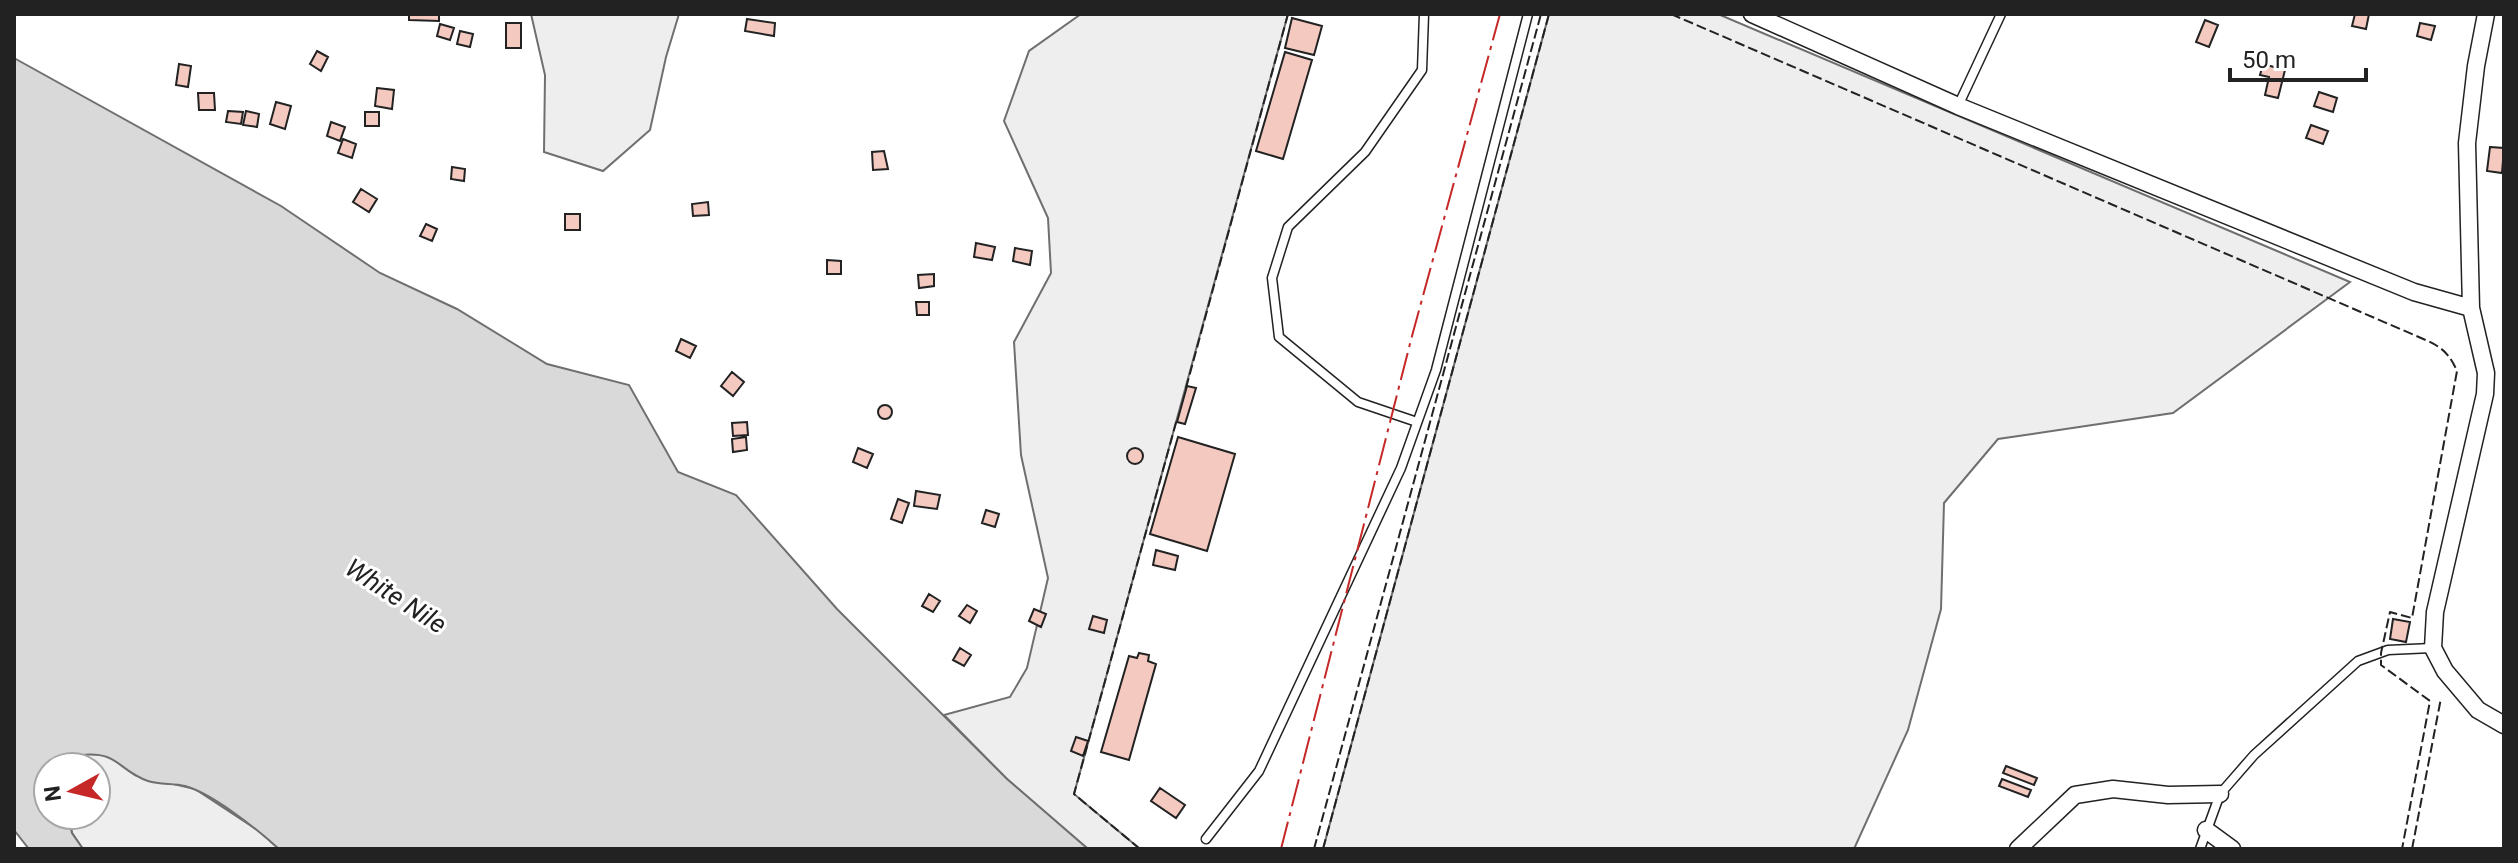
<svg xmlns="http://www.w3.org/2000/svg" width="2518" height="863" viewBox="0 0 2518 863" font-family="Roboto,sans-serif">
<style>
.green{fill:#eee;stroke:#6f6f6f;stroke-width:2}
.water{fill:#d9d9d9;stroke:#6f6f6f;stroke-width:2}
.building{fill:#f3c9c0;stroke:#222;stroke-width:2}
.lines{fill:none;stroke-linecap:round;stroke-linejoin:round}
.lane-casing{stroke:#222;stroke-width:11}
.street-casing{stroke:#222;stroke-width:19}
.lane{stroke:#fff;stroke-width:8}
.street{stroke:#fff;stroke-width:16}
.fence{stroke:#222;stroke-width:2;stroke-dasharray:10 4;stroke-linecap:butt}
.power{stroke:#c62828;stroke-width:2;stroke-dasharray:28 6 4 6;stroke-linecap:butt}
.labels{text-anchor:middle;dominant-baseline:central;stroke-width:6;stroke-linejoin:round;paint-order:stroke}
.water-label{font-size:26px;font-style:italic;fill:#222;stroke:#fff}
</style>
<rect width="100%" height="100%" fill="#fff"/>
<!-- green -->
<path class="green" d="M 531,14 L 679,14 L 666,57 L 650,130 L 603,171 L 544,152 L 545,75 Z
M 1081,14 L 1288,14 L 1074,794 L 1140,849 L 1088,849 L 1007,779 L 944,715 L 1010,697 L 1027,668 L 1048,578 L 1021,455 L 1014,342 L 1051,273 L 1048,218 L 1004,121 L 1029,51 Z
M 1549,14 L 1718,14 L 2350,282 L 2173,413 L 1998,439 L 1944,503 L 1941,609 L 1908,730 L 1854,849 L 1323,849 Z
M 96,753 L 109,755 L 135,775 L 195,789 L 259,831 L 279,849 L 83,849 L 72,833 L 68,815 L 96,815 L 96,767 L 71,767 L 81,755 Z"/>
<!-- water -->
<path class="water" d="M 14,58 L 281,206 L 380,273 L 457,309 L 547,364 L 629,385 L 678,472 L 736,495 L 837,609 L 1007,779 L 1088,849 L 279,849 C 258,830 212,793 185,786 C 173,783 160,785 148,781 C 117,770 119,751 81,755 L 71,767 L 48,767 L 48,815 L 68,815 L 72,833 L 83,849 L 29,849 L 14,830 Z"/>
<!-- building -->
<path class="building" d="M 409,14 L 439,14 L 439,21 L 409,20 Z
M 2355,14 L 2369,14 L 2366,29 L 2352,26 Z
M 1292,18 L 1322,26 L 1314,55 L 1285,48 Z
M 747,19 L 775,23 L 774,36 L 745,31 Z
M 2205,20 L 2218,25 L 2209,47 L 2196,42 Z
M 506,23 L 521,23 L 521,48 L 506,48 Z
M 2420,23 L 2435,26 L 2431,40 L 2417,36 Z
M 440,24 L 454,28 L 450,40 L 437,36 Z
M 460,31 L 473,34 L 470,47 L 457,44 Z
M 317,51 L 328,57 L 321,71 L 310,64 Z
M 1285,52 L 1312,60 L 1283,159 L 1256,151 Z
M 179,64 L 191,66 L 188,87 L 176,85 Z
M 2263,64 L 2285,70 L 2278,98 L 2265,95 L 2269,77 L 2260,75 Z
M 377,88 L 394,90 L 392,109 L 375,106 Z
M 2319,92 L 2337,98 L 2333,112 L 2314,106 Z
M 198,93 L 214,93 L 215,110 L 199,110 Z
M 276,102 L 291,106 L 285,129 L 270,124 Z
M 228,111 L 243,112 L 241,124 L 226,122 Z
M 246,111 L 259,114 L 257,127 L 243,125 Z
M 365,112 L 379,112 L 379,126 L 365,126 Z
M 331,122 L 345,127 L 340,141 L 327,136 Z
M 2311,125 L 2328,131 L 2323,144 L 2306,138 Z
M 343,139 L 356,144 L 352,158 L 338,153 Z
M 2490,147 L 2504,148 L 2502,173 L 2487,171 Z
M 884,151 L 888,169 L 873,170 L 872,152 Z
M 452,167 L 465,169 L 464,181 L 451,179 Z
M 361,189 L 377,199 L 369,212 L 353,202 Z
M 708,202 L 709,215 L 693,216 L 692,204 Z
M 565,214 L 580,214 L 580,230 L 565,230 Z
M 426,224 L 437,229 L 432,241 L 420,236 Z
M 976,243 L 995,247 L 992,260 L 974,257 Z
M 1015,248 L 1032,251 L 1030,265 L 1013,261 Z
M 827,260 L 841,261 L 841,274 L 827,274 Z
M 934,274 L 934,286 L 919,288 L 918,275 Z
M 916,302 L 929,302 L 929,315 L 917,315 Z
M 681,339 L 696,346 L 690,358 L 676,351 Z
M 732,372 L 744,382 L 733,396 L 721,386 Z
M 1187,386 L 1196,388 L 1185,424 L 1177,422 Z
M878 412a7 7 0 1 1 14 0a7 7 0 1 1-14 0Z
M 747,422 L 748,435 L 733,436 L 732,423 Z
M 746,437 L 747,450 L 733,452 L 732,439 Z
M 1178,437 L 1235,454 L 1207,551 L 1150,534 Z
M1127 456a8 8 0 1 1 16 0a8 8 0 1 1-16 0Z
M 858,448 L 873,454 L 867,468 L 853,462 Z
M 916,491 L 940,495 L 937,509 L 914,506 Z
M 898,499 L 909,503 L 902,523 L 891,519 Z
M 986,510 L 999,514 L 995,527 L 982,523 Z
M 1156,550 L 1178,556 L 1175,570 L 1153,565 Z
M 929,594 L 940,601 L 933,612 L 922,606 Z
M 967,605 L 977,611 L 970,623 L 959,616 Z
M 1034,609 L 1046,614 L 1041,627 L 1029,621 Z
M 1093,616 L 1107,620 L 1104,633 L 1089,629 Z
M 2393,619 L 2410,622 L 2406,642 L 2390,639 Z
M 960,648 L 971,655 L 964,666 L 953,660 Z
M 1139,653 L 1149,655 L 1148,661 L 1156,664 L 1129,760 L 1101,752 L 1129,656 L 1137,658 Z
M 1076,737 L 1088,741 L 1083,756 L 1071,751 Z
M 2006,766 L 2037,778 L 2034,785 L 2003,773 Z
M 2002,779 L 2031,790 L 2028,797 L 1999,786 Z
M 1160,788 L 1185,805 L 1176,818 L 1151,801 Z"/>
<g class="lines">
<!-- lane casing -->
<g class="lane-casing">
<path id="lane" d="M 1958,106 L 2001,14
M 1417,422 L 1358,402 L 1279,337 L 1272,278 L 1288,227 L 1365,152 L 1422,70 L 1424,14
M 1206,839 L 1259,771 L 1401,468 L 1436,370 L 1528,14
M 2200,849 L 2220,794 L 2254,755 L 2358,661 L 2388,650 L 2432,648"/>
</g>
<!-- street casing -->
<g class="street-casing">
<path id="street" d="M 1752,14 L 1958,106 L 2414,292 L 2471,308
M 2486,14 L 2476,66 L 2467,143 L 2471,308 L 2486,373 L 2485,394 L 2435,612 L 2433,648 L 2445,671 L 2478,710 L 2504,725
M 2206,830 L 2232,849
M 2018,849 L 2075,795 L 2113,789 L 2168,795 L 2220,794"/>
</g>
<!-- lane -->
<use href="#lane" class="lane"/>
<!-- street -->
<use href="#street" class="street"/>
<!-- fence -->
<path class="fence" d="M 1671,14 L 2428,341 C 2443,348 2450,355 2457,371 L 2412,618 L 2390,612 L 2381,653 L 2381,665 L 2430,701 L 2402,849
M 1186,388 L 1288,14
M 1140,849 L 1074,794 L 1177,419
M 1314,849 L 1541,14
M 1323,849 L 1549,14
M 2412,849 L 2441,698"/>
<!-- power -->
<path class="power" d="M 1281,849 L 1412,336 L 1500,14"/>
</g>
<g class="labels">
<!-- water labels -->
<g class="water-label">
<text transform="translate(396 596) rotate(33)">White Nile</text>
</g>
</g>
<!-- border -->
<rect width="2518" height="863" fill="none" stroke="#222222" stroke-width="32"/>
<!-- north arrow -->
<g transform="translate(72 791) rotate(262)"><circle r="38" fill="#ffffff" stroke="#a7a7a7" stroke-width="2"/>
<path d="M0-6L14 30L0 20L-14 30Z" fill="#c62828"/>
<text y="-12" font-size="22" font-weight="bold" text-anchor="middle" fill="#222222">N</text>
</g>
<!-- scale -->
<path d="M2230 68v12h136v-12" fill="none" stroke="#222222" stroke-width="4"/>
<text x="2242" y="68" font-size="24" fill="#222222" stroke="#ffffff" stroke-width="6" paint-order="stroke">50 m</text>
</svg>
